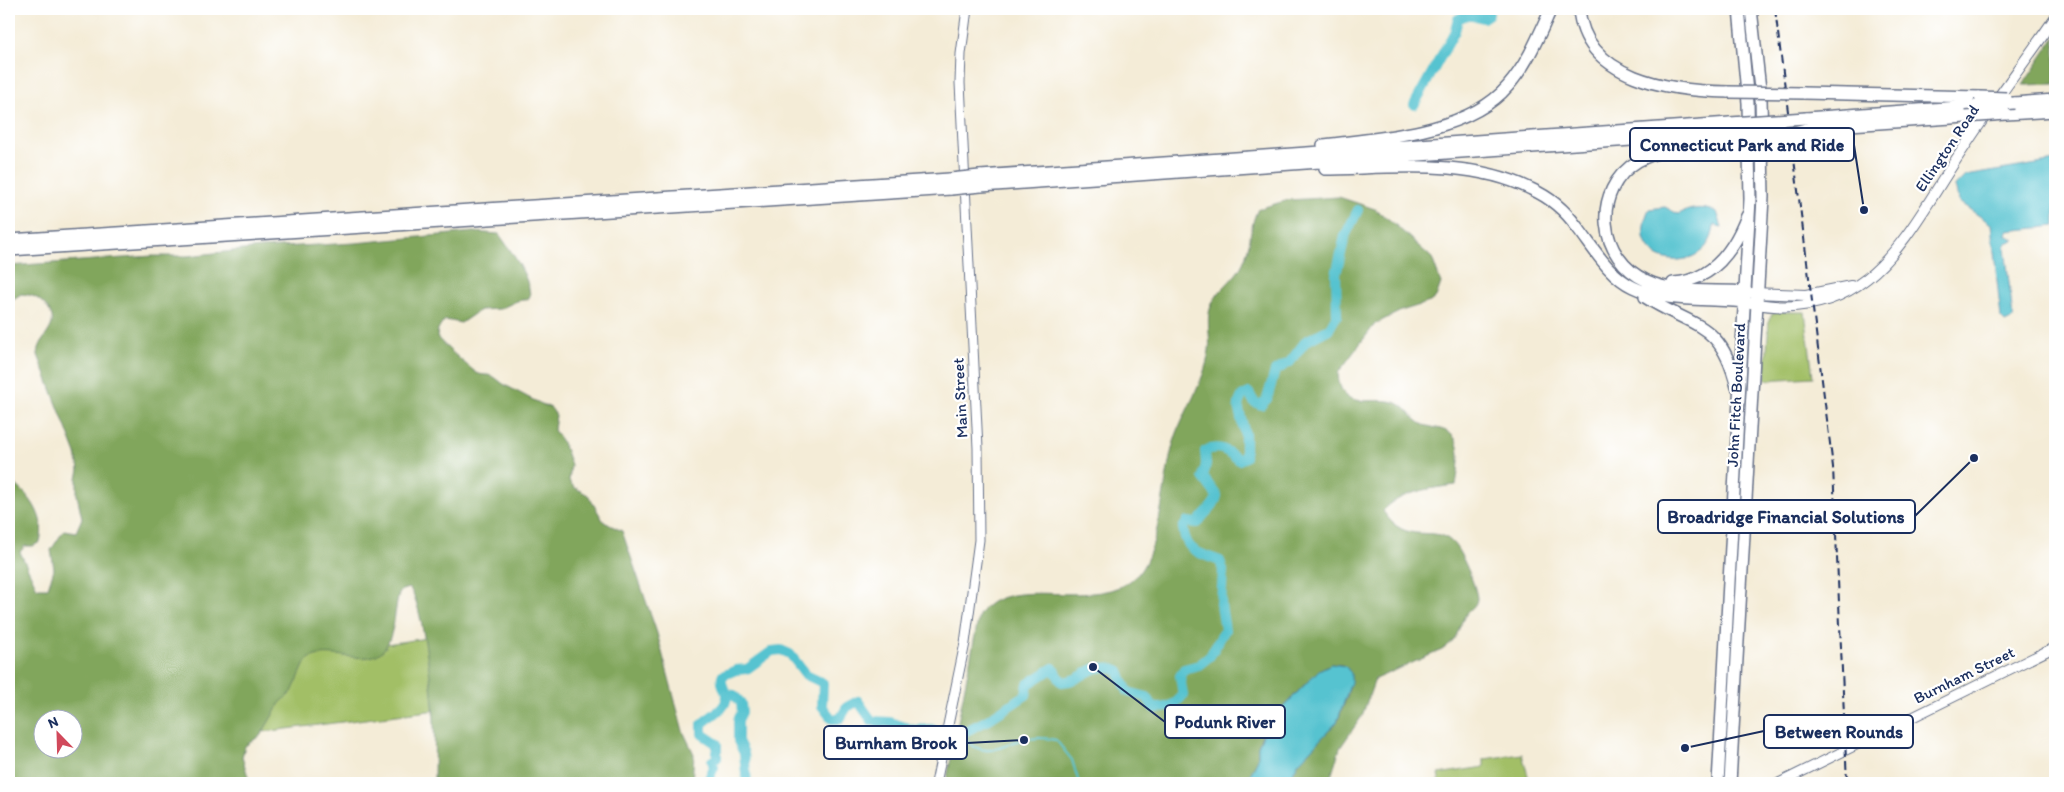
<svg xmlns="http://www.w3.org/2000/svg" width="2064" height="792" viewBox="0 0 2064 792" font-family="Itim,sans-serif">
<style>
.green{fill:#a2bf66;stroke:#5e7762}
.forest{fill:#81a65b;stroke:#4e6a5c;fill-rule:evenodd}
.water{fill:#57c3d0;stroke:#397997}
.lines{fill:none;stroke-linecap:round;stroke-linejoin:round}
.stream{stroke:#57c3d0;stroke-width:2}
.river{stroke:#57c3d0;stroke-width:10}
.secondary-casing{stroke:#677188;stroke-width:11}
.primary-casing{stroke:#677188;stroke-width:12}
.highway-casing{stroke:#677188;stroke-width:14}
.secondary{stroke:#fff;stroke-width:9}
.primary{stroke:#fff;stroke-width:10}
.highway{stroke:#fff;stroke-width:11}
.rail{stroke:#1b2f5e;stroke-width:2;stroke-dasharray:8 4;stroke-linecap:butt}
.highway-bridge-casing{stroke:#677188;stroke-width:14;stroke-linecap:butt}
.highway-bridge{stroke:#fff;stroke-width:11}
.labels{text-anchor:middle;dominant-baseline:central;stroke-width:4.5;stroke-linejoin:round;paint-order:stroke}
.street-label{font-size:16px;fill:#1b2f5e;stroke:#fff}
.leader{fill:none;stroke:#1b2f5e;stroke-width:2}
.callout-dot{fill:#1b2f5e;stroke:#fff;stroke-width:2}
.callout{fill:#fff;stroke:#1b2f5e;stroke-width:2}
.callout-label{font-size:18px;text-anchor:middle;font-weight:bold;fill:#1b2f5e}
</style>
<rect width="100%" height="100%" fill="#fff"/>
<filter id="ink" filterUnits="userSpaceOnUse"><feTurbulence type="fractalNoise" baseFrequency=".02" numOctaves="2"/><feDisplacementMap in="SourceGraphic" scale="10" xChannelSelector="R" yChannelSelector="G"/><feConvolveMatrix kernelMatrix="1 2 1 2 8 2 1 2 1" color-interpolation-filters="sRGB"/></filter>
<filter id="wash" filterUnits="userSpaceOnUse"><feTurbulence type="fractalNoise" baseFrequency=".0096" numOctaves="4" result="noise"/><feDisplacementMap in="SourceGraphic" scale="20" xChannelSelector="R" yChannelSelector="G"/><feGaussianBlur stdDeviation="1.12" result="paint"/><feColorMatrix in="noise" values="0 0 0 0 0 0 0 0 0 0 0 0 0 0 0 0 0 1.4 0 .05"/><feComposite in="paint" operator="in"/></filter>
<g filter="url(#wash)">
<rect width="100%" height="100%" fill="#f4ecd7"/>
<!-- green -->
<path class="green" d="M 1778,312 L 1805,312 L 1813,377 L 1765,380 L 1769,319 L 1772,314 Z
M 455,634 L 460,707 L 208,739 L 310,655 Z
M 1522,754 L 1530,783 L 1440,783 L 1438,774 L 1484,767 L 1484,759 Z"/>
<!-- forest -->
<path class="forest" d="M 2055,37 L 2055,84 L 2023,85 Z
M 1339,197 L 1375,209 L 1391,221 L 1432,258 L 1441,283 L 1436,297 L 1430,302 L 1401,311 L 1375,324 L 1338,373 C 1340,413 1370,396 1394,402 C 1407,405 1412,420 1424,425 C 1433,428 1446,428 1453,436 C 1463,447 1458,472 1456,485 C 1432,488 1399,492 1383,511 C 1407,548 1433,523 1452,542 C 1461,550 1476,586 1477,598 C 1477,605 1472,608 1467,613 C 1456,628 1462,636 1442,650 L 1375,679 L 1362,716 L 1340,748 L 1329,783 L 1288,783 L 1298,763 L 1337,722 L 1348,694 L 1351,677 L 1348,669 L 1342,665 L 1331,664 L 1319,670 L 1274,716 L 1263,732 L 1258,746 L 1258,759 L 1246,783 L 946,783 L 979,615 C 1007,570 1098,616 1137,575 C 1161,549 1163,480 1173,445 C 1182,413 1205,383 1209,350 C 1211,337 1206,321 1210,309 C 1216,289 1235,281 1243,263 C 1251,246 1249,226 1258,209 L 1288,200 Z
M 473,232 L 499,234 C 511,251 529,275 530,296 L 528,299 L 517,301 L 500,309 L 480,310 L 461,323 L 445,320 L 438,329 L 437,337 C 440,342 471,369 477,373 C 483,376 487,374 492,376 C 497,378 501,383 505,385 C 520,393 536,402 551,408 L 556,415 L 554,430 L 563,443 L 571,465 L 569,481 L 574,487 L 588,495 L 604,522 L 622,531 L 657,633 L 683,731 L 694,754 L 692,783 L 434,783 C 434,763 435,742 434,722 C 434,702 422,597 409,588 L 402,590 L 399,594 C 394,611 395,633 385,648 C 368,671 327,643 306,661 L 292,692 L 280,703 L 261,735 L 245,746 L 242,757 L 250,783 L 9,783 L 9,480 C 29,493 47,517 40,542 L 33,546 L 25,546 L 20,552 L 37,588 L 48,588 L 54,569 L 51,550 L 64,530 L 76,532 L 82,518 L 77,495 L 77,478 L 79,470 L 76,454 L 38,355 C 38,335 65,326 45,305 C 37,297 33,295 21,294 L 9,302 L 9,266 L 152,256 L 187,256 L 261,248 L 355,243 ZM 42,720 L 72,720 L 72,750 L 42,750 Z"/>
<!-- water -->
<path class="water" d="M 2055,161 L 2055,226 L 2007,231 L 2006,235 L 2014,240 L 2006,243 L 2005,247 L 2013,318 L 2005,322 L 2001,318 L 1991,224 L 1959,202 L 1955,186 L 1965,176 Z
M 1665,207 L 1678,214 C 1692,208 1702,206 1717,212 L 1722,227 L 1714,225 C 1711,277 1621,271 1649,209 Z
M 1331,664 L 1345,666 L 1351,673 L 1351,682 L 1337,722 L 1298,763 L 1288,783 L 1246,783 L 1258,759 L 1258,746 L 1269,722 L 1319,670 Z"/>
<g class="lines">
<!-- stream -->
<path class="stream" d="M 960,734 C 965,739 969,744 975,747 C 990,755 1003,746 1017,741 C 1029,738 1044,737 1056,740 L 1072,760 L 1079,783"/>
<!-- river -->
<path class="river" d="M 1414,105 L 1455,31 L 1458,19 L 1469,14 L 1483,18 L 1489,14 L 1487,9
M 726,694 L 734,695 L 741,703 L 742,712 L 738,720 L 738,741 L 744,753 L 747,783
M 707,783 L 714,767 L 712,761 L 717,758 L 717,744 L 702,734 L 702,724 C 710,715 729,709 726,695 C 725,687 720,685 722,676 L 736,670 L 747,669 L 772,651 L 781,650 L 790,654 L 806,675 L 823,683 L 822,706 L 832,719 L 840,719 L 847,707 L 858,701 L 872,721 L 890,722 L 914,730 L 930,729 L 960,734 L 986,721 L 1026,695 L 1028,684 L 1053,668 L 1062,682 C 1091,679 1085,661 1118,670 L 1128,692 L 1147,697 L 1154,708 C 1167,708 1175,706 1183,695 L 1180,676 L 1184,669 L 1199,665 L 1210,656 L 1225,630 L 1221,605 L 1223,570 L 1220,561 C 1200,553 1186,553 1183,528 L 1187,522 L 1198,523 C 1203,513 1215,507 1217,496 L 1203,477 L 1206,464 L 1205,451 C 1220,444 1227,451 1239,460 L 1245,457 L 1245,435 L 1238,405 L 1242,396 L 1249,393 L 1254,402 L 1261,405 L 1267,399 L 1275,371 L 1290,362 L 1306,341 L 1329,329 L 1337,315 L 1336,275 L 1345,236 L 1358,210"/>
</g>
</g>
<g filter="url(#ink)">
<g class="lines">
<!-- secondary casing -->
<g class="secondary-casing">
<path id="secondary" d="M 936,783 L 965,643 L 979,540 L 978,448 L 960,83 L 961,54 L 967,9
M 1779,783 L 2055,647"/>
</g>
<!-- primary casing -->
<g class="primary-casing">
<path id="primary" d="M 1752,293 L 1806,295 L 1851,286
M 1751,303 C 1871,326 1907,232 1963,149 C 1992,104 2025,62 2055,18"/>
</g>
<!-- highway casing -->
<g class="highway-casing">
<path id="highway" d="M 1579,9 C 1585,80 1672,91 1728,92
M 1803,93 L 1980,97
M 2014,103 L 2055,100
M 2006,114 L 2055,111
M 1806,118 L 1974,106
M 1806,128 L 1966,117
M 1732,142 C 1703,146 1664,146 1638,161 C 1590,190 1598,259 1647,281 C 1677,295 1714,289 1746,292
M 1323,145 C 1381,138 1468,133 1508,86 C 1528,63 1539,35 1551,9
M 1325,169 C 1393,168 1468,158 1531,189 C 1549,197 1565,210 1577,227 C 1593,247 1608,275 1633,287 C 1668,304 1708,297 1745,302
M 980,176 L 1730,123
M 981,186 L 1731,133
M 9,240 L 950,179
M 9,250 L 951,189
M 1673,283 C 1712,281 1734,250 1747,216
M 1645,297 C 1693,328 1721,320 1737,387
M 1718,783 L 1750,199 L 1748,103 L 1739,9
M 1730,783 L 1763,197 L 1761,98 L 1751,9"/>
</g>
<!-- secondary -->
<use href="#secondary" class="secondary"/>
<!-- primary -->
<use href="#primary" class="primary"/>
<!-- highway -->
<use href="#highway" class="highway"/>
<!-- rail -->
<path class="rail" d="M 1775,9 L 1833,467 L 1847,783"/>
<!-- highway-bridge casing -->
<g class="highway-bridge-casing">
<path id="highway-bridge" d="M 1728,92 L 1803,93
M 1980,97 L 2006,98
M 1974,106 L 2014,103
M 1966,117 L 2006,114
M 1730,123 L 1806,118
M 1731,133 L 1759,131
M 1732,142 L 1778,136 L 1806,129
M 950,179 L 980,176
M 951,189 L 981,186"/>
</g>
<!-- highway-bridge -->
<use href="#highway-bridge" class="highway-bridge"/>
</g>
</g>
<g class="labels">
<!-- street labels -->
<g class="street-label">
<text transform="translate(1947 148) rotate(-56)">Ellington Road</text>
<text transform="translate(1736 395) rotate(-87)">John Fitch Boulevard</text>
<text transform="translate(960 398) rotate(-93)">Main Street</text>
<text transform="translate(1964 675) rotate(-26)">Burnham Street</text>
</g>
</g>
<!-- callouts -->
<path class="leader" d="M1864 210L1854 145M1974 458L1915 516M1093 667L1165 722M1685 748L1764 731M1024 740L967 743"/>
<g class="callout-dot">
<circle cx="1864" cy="210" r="5"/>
<circle cx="1974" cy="458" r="5"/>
<circle cx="1093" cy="667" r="5"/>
<circle cx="1685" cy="748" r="5"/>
<circle cx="1024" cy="740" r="5"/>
</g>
<g class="callout">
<rect x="1630" y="128" width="224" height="33" rx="5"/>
<rect x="1658" y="500" width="257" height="33" rx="5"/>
<rect x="1165" y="705" width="120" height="33" rx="5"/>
<rect x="1764" y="715" width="149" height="33" rx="5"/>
<rect x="824" y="726" width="143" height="33" rx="5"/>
</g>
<g class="callout-label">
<text x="1742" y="151">Connecticut Park and Ride</text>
<text x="1786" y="523">Broadridge Financial Solutions</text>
<text x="1225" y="728">Podunk River</text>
<text x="1839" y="738">Between Rounds</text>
<text x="896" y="749">Burnham Brook</text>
</g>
<!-- margin -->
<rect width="2064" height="792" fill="none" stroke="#fff" stroke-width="30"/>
<!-- north arrow -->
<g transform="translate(58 734) rotate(337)"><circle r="24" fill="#ffffff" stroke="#a4acbf"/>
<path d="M0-4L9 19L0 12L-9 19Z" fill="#d1495b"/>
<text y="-8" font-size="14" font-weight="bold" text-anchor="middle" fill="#1b2f5e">N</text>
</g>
</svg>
